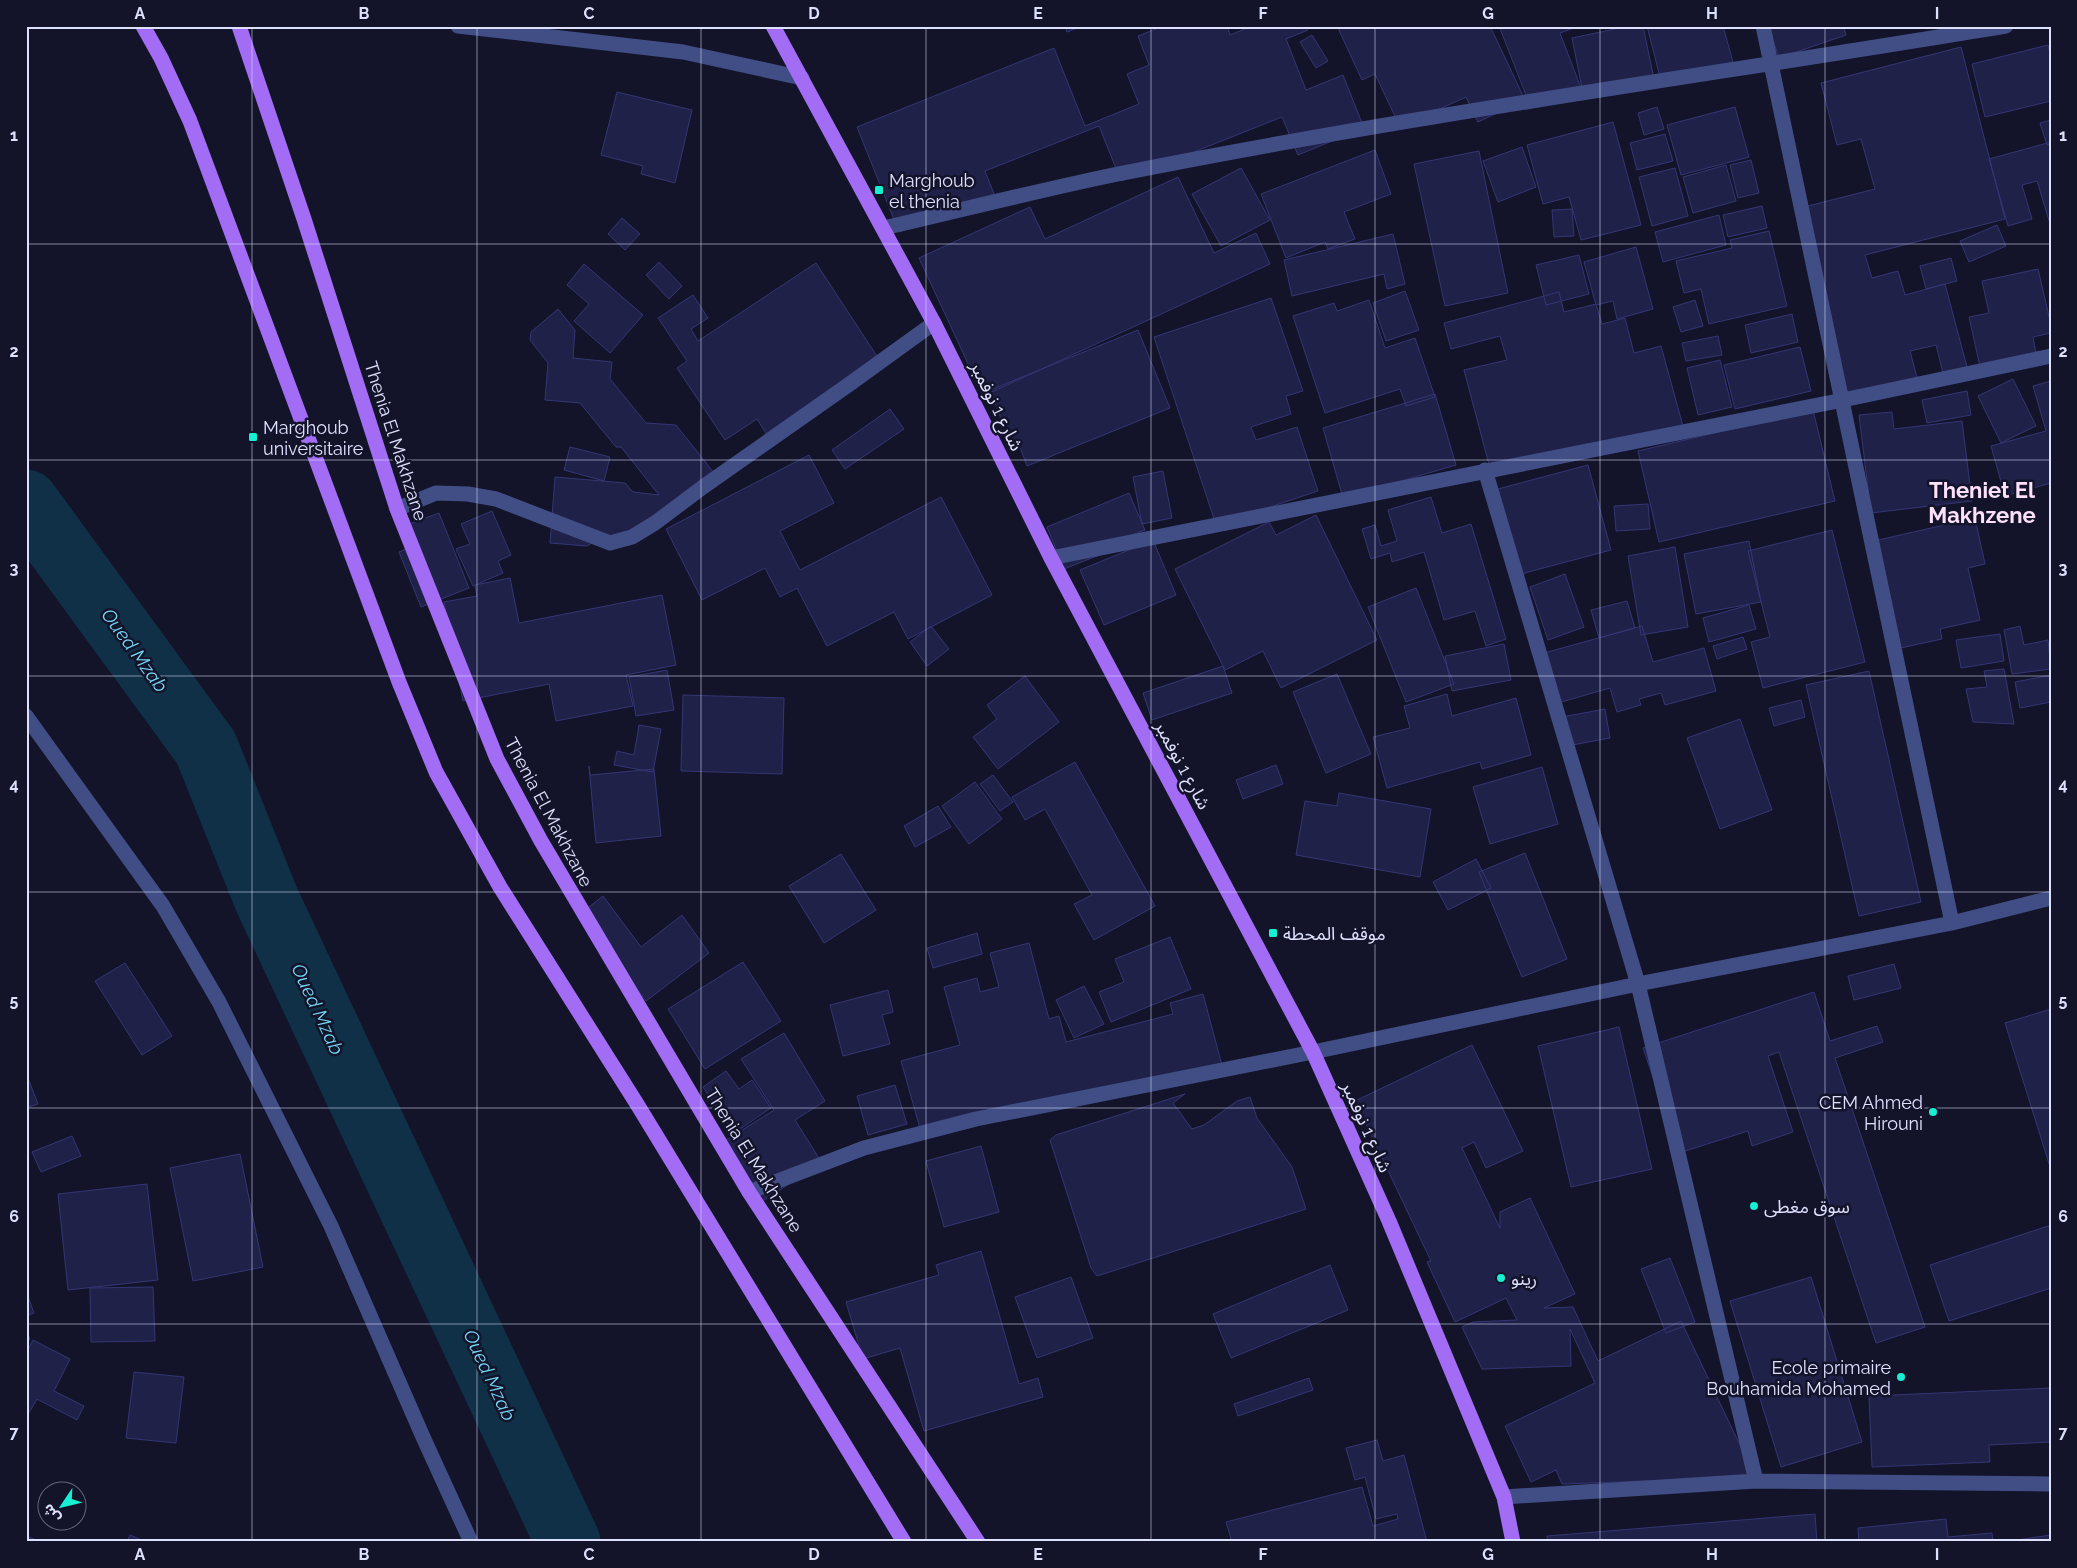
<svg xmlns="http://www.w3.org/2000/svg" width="2077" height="1568" viewBox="0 0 2077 1568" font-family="Raleway,'Noto Sans Arabic',sans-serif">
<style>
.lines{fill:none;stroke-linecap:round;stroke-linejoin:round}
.river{stroke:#0f3046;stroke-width:65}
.building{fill:#202149;stroke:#343674}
.minor{stroke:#414e85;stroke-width:15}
.major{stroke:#a36cf5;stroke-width:15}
.grid{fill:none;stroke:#dee1fd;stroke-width:1;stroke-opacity:0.55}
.poi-dot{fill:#17efd3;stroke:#13142a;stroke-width:2}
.labels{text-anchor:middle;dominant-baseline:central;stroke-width:5;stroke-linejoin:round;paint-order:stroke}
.poi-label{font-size:18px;fill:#dee1fd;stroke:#13142a;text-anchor:start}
.street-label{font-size:18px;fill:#dee1fd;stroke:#13142a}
.water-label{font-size:19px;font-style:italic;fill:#73d7f5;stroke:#13142a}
.district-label{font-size:22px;font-weight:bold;fill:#fde0f9;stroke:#13142a}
.neatline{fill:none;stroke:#dee1fd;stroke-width:2}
.grid-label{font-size:16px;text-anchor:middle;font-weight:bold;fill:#dee1fd}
</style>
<rect width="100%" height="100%" fill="#13142a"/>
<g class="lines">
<!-- river -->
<path class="river" d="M 26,502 L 206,748 L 266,898 L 568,1542"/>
</g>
<!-- building -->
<path class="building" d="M 1065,26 L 1083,26 L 1067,32 Z
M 1163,26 L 1227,26 L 1230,35 L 1252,26 L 1306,26 L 1308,30 L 1286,39 L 1306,90 L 1343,75 L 1364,128 L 1298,155 L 1282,117 L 1121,181 L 1099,126 L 985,171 L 994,194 L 899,232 L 857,127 L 1054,48 L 1085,126 L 1139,104 L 1127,74 L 1149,65 L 1138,36 Z
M 1337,26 L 1490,26 L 1525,100 L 1478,122 L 1466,97 L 1400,127 L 1375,74 L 1362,80 Z
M 1499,26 L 1574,26 L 1574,28 L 1560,33 L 1581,88 L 1531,108 Z
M 1629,26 L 1643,26 L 1654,79 L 1583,93 L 1572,38 Z
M 1647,26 L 1723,26 L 1733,62 L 1661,81 Z
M 1768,26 L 1843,26 L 1846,35 L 1779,58 Z
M 1312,35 L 1328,61 L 1316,68 L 1300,42 Z
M 2048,45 L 2051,57 L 2051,101 L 1985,117 L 1972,64 Z
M 1961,47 L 2005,219 L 1865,255 L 1872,278 L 1898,271 L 1905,295 L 1945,284 L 1967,367 L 1943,373 L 1936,345 L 1910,351 L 1918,381 L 1845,399 L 1796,209 L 1875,189 L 1861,139 L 1837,145 L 1821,83 Z
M 617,92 L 692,110 L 675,183 L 641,174 L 643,166 L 601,155 Z
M 1657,107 L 1664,129 L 1644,135 L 1638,113 Z
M 1735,107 L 1749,157 L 1681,175 L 1667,125 Z
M 2051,120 L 2051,144 L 2047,145 L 2040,123 Z
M 1613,122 L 1641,225 L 1581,240 L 1569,197 L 1543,204 L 1527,145 Z
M 1665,134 L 1673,161 L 1637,170 L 1630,143 Z
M 2051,142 L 2051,227 L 2037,181 L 2022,185 L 2032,219 L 2008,226 L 1989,159 Z
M 1522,147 L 1536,187 L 1498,202 L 1483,161 Z
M 1375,150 L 1391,194 L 1344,212 L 1355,239 L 1328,249 L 1325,242 L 1286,258 L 1261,194 Z
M 1479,151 L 1508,293 L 1445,306 L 1414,164 Z
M 1751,160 L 1759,193 L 1738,198 L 1730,165 Z
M 1726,165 L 1736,201 L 1693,213 L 1683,177 Z
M 1241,168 L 1270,220 L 1221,246 L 1192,194 Z
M 1675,168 L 1688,216 L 1652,226 L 1639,177 Z
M 1178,177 L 1214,253 L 1256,233 L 1270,264 L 983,396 L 919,258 L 1030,207 L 1045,239 Z
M 1762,206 L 1767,228 L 1728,237 L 1723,215 Z
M 1572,209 L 1574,236 L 1554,237 L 1552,210 Z
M 1719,215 L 1726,245 L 1663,262 L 1655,232 Z
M 622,218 L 640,234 L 625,250 L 608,234 Z
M 1997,225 L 2006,246 L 1969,262 L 1960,241 Z
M 1769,231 L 1787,306 L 1709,324 L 1701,289 L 1684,293 L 1676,261 L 1732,248 L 1730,240 Z
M 1393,234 L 1405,284 L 1387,289 L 1384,274 L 1292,296 L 1284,260 Z
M 1636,247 L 1653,309 L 1617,319 L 1613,301 L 1596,305 L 1584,262 Z
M 1579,255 L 1589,294 L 1546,305 L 1536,265 Z
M 1951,258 L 1957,281 L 1926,289 L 1920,266 Z
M 659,262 L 682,286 L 669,299 L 646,275 Z
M 816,263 L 882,364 L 769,438 L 757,419 L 725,440 L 677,368 L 687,361 L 658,318 L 693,295 L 708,318 L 691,329 L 698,341 Z
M 584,264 L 643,315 L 610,353 L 574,321 L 589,304 L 567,285 Z
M 2038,269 L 2051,325 L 2051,333 L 2033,337 L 2037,359 L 1981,371 L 1969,317 L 1989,313 L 1982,281 Z
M 1405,291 L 1419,330 L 1386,341 L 1373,303 Z
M 1559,292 L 1564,312 L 1596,304 L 1602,324 L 1625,318 L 1634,353 L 1661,346 L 1683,426 L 1491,472 L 1464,370 L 1507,360 L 1500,336 L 1451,349 L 1444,323 Z
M 1271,298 L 1303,391 L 1286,396 L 1291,414 L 1251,427 L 1256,440 L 1297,427 L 1318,491 L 1216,525 L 1154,337 Z
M 1369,300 L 1385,348 L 1415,338 L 1435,397 L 1406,406 L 1400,389 L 1325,413 L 1293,316 L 1334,303 L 1337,311 Z
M 1695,300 L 1703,326 L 1681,332 L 1673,307 Z
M 558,309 L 575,330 L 573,358 L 612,362 L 610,379 L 646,423 L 676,425 L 714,473 L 624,545 L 592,543 L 587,546 L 550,543 L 555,477 L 625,483 L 633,492 L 659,495 L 621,447 L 616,447 L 580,403 L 545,400 L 548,363 L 530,340 L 531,332 Z
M 1792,314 L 1798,342 L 1751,353 L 1745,325 Z
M 1138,330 L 1170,408 L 1027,466 L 1017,439 L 1010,442 L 990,390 Z
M 1718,336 L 1722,355 L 1686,361 L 1682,343 Z
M 1800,347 L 1811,391 L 1735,409 L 1724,365 Z
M 1720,360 L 1732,407 L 1698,415 L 1687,368 Z
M 2013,379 L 2036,426 L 2001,443 L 1978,396 Z
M 2051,381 L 2051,483 L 2005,496 L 1991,446 L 2046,431 L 2033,386 Z
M 1967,391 L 1971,415 L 1927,423 L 1922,400 Z
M 1435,394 L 1456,465 L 1343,498 L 1323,428 Z
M 890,409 L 904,429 L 845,469 L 832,450 Z
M 1813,410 L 1835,501 L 1659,542 L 1638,451 Z
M 1892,412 L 1894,429 L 1962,421 L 1972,501 L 1871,513 L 1859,415 Z
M 570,447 L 610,457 L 604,481 L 564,470 Z
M 809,455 L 834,503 L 780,531 L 800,570 L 941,497 L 992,595 L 908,639 L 894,612 L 827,646 L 797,588 L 780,597 L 765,568 L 702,600 L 666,529 Z
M 1588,465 L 1611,550 L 1521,574 L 1498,489 Z
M 1163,471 L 1172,518 L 1142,524 L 1133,477 Z
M 1129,493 L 1145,530 L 1124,538 L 1127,544 L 1064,569 L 1047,527 Z
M 1431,497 L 1442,533 L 1471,524 L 1506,639 L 1486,646 L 1475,611 L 1444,620 L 1424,552 L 1392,562 L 1390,553 L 1371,559 L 1362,529 L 1375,525 L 1381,546 L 1397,541 L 1388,510 Z
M 1648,504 L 1650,529 L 1616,531 L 1614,506 Z
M 492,511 L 511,555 L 498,561 L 503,573 L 473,586 L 456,549 L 470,544 L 461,524 Z
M 439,513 L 469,588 L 421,607 L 399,552 L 418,544 L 409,524 Z
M 1316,515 L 1377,640 L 1281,688 L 1263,651 L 1225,670 L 1175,569 L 1269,522 L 1276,535 Z
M 1975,518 L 1985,564 L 1968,568 L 1980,620 L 1940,629 L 1942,639 L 1896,649 L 1874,541 Z
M 1832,530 L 1865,662 L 1763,688 L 1751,642 L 1770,637 L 1748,551 Z
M 1153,540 L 1176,595 L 1104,625 L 1080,570 Z
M 1749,541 L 1761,602 L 1696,614 L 1684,554 Z
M 1675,547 L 1688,627 L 1641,635 L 1628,556 Z
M 1565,574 L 1584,627 L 1548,640 L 1530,587 Z
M 510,578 L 519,623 L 662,595 L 676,665 L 626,675 L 633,706 L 556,721 L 549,684 L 463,701 L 444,602 L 477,596 L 475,585 Z
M 1416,588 L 1454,684 L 1406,702 L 1368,607 Z
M 1627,601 L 1635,628 L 1599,638 L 1591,610 Z
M 1749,605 L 1756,629 L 1709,642 L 1703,618 Z
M 931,626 L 949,649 L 927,666 L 910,642 Z
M 1642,626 L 1653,662 L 1704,648 L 1716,691 L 1665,705 L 1661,693 L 1639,699 L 1641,705 L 1617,712 L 1610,688 L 1551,705 L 1537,655 Z
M 2020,626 L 2024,645 L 2048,640 L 2051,669 L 2012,674 L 2004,630 Z
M 2000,634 L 2004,661 L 1961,668 L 1956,640 Z
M 1743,637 L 1747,649 L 1717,659 L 1713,646 Z
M 1504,644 L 1511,680 L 1452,691 L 1445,656 Z
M 1223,666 L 1232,693 L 1152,720 L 1143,693 Z
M 2004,669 L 2014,724 L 1973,722 L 1966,689 L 1987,687 L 1984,671 Z
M 667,670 L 674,710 L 636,716 L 629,677 Z
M 1869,671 L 1921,902 L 1859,916 L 1806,685 Z
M 1337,674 L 1371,754 L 1326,773 L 1293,692 Z
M 2051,675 L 2051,702 L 2020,708 L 2015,682 Z
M 1025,676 L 1059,722 L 998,769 L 973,737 L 997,719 L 987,705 Z
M 1447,694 L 1452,716 L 1516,698 L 1531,755 L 1482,769 L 1480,762 L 1387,788 L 1373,737 L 1410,728 L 1404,706 Z
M 683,695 L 784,698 L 782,774 L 681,771 Z
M 1801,700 L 1805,717 L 1774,726 L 1769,708 Z
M 1605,709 L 1610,738 L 1567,746 L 1562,717 Z
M 1740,719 L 1772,810 L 1720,829 L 1687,738 Z
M 639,725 L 661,729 L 653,772 L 614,765 L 617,751 L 634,755 Z
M 1075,762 L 1155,906 L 1094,940 L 1074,904 L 1092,895 L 1045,809 L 1025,820 L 1012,797 Z
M 1276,765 L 1283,784 L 1243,799 L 1236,780 Z
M 589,766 L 590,775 L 654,769 L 661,836 L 596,843 Z
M 1542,767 L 1558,824 L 1490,844 L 1473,787 Z
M 993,775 L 1013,802 L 1000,811 L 980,784 Z
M 975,782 L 1002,819 L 969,844 L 942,806 Z
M 1339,793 L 1431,809 L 1420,877 L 1296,855 L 1305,801 L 1337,806 Z
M 938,806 L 951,827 L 915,847 L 904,826 Z
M 1525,853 L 1567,959 L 1522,977 L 1479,872 Z
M 841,854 L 876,910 L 824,943 L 789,886 Z
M 1476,859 L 1491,888 L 1448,910 L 1433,882 Z
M 603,896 L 641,947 L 682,915 L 709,953 L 646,1001 L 580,914 Z
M 977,933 L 982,954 L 933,968 L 927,948 Z
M 1170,937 L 1191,989 L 1111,1022 L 1099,992 L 1124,982 L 1115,959 Z
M 1029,943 L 1049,1019 L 1059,1016 L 1066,1042 L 1173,1014 L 1170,1003 L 1203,994 L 1223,1069 L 1126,1085 L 923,1139 L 901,1061 L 960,1045 L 944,987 L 977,978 L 980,992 L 999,987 L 990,953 Z
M 743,962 L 781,1021 L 705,1069 L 668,1009 Z
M 125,963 L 172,1036 L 142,1055 L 95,981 Z
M 1894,964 L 1901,988 L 1854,1000 L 1848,976 Z
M 1084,986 L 1104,1024 L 1074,1038 L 1056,1000 Z
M 888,990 L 893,1012 L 882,1015 L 890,1044 L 843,1056 L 830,1005 Z
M 1814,992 L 1830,1041 L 1877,1026 L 1883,1042 L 1835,1058 L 1925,1327 L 1876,1343 L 1779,1052 L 1768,1056 L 1793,1132 L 1752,1146 L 1748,1131 L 1679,1153 L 1643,1048 Z
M 2051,1009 L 2051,1170 L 2005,1023 Z
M 1619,1027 L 1652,1169 L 1571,1187 L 1538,1046 Z
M 784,1033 L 825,1101 L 795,1120 L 822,1163 L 761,1202 L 723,1142 L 774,1110 L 741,1059 Z
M 1472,1045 L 1523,1151 L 1486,1168 L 1474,1142 L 1462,1148 L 1500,1228 L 1500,1212 L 1530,1198 L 1575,1294 L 1544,1308 L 1573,1307 L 1598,1361 L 1681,1321 L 1755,1477 L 1562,1484 L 1556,1470 L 1531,1482 L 1505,1426 L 1595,1383 L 1570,1329 L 1571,1366 L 1482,1369 L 1462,1327 L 1473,1322 L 1517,1320 L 1506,1298 L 1455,1322 L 1427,1262 L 1431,1261 L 1355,1101 Z
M 726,1071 L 739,1089 L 752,1080 L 771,1108 L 734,1133 L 703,1087 Z
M 26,1073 L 38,1104 L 26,1108 Z
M 895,1085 L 907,1124 L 868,1135 L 857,1096 Z
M 1185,1094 L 1173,1103 L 1192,1129 L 1204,1125 L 1237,1101 L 1250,1097 L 1257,1118 L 1292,1167 L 1306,1209 L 1097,1276 L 1091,1268 L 1050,1140 L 1056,1135 Z
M 72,1136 L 81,1156 L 41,1172 L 32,1152 Z
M 981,1146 L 999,1212 L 944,1227 L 926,1161 Z
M 240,1154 L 263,1267 L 193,1281 L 170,1168 Z
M 147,1184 L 158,1280 L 68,1290 L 58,1194 Z
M 2051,1225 L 2051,1288 L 1949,1321 L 1930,1265 Z
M 981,1251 L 1019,1384 L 1038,1378 L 1043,1397 L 924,1431 L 900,1348 L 863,1359 L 846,1302 L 939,1275 L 936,1265 Z
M 1670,1258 L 1695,1322 L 1666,1333 L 1641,1269 Z
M 1330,1265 L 1348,1310 L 1231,1358 L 1213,1314 Z
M 1071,1277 L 1093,1338 L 1037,1358 L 1015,1297 Z
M 1811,1277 L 1862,1442 L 1781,1467 L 1730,1301 Z
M 153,1287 L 155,1341 L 91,1342 L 90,1288 Z
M 26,1291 L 34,1313 L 26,1316 Z
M 26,1328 L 30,1340 L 26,1341 Z
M 33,1340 L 70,1359 L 54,1391 L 84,1406 L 77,1420 L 37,1399 L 26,1418 L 26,1353 Z
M 134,1372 L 184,1377 L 176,1443 L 126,1438 Z
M 1309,1378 L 1313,1390 L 1238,1416 L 1234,1404 Z
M 2051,1388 L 2051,1442 L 1989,1445 L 1990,1462 L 1872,1467 L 1869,1396 Z
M 1377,1440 L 1383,1461 L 1404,1455 L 1427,1542 L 1232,1542 L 1226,1522 L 1362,1487 L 1373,1526 L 1398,1519 L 1397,1514 L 1376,1519 L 1365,1477 L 1355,1480 L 1346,1448 Z
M 1815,1514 L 1817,1542 L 1548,1542 L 1547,1536 Z
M 1946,1519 L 1948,1537 L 1992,1533 L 1993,1542 L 1859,1542 L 1858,1528 Z
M 130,1535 L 146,1542 L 127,1542 Z
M 2051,1535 L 2051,1542 L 2003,1542 Z
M 26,1536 L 42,1542 L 26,1542 Z"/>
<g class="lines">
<!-- minor -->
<path class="minor" d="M 458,26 L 683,52 L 802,78
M 1763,26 L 1952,923
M 884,228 C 962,210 1040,190 1118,174 C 1413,115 1710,75 2006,26
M 1485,470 L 1638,984 L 1756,1481
M 397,509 L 436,493 L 468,494 L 496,499 L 610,543 L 632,537 L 655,523 L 703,487 L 851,383 L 934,323
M 1051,558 L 1843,400 L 2051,356
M 26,716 L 163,906 L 219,1002 L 331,1226 L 423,1437 L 471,1542
M 749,1192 L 864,1148 L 976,1119 L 1313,1052 L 1638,984 L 1952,923 L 2051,898
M 1504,1497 L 1756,1481 L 2051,1484"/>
<!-- major -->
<path class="major" d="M 143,26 L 161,58 L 190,121 L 399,682 L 436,772 L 500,887 L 637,1104 L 904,1542
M 239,26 L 304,219 L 397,509 L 497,759 L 541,841 L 749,1192 L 978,1542
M 773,26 L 934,323 L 1051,558 L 1313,1052 L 1389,1221 L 1504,1497 L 1513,1542"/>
</g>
<!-- grid -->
<path class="grid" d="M 252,26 L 252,1542M 477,26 L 477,1542M 701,26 L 701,1542M 926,26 L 926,1542M 1151,26 L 1151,1542M 1375,26 L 1375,1542M 1600,26 L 1600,1542M 1825,26 L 1825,1542M 26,244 L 2051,244M 26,460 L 2051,460M 26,676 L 2051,676M 26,892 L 2051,892M 26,1108 L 2051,1108M 26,1324 L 2051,1324"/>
<!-- markers -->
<g class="poi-dot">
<rect x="874" y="185" width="10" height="10" rx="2.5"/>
<rect x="248" y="432" width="10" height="10" rx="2.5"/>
<rect x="1268" y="928" width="10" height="10" rx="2.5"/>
<circle cx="1933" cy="1112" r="5"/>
<circle cx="1754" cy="1206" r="5"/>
<circle cx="1501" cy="1278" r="5"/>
<circle cx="1901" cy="1377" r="5"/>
</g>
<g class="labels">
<!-- poi labels -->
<g class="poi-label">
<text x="889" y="180">Marghoub<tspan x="889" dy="21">el thenia</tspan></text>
<text x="263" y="427">Marghoub<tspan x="263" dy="21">universitaire</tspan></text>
<text x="1283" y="933">موقف المحطة</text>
<text x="1923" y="1102" text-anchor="end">CEM Ahmed<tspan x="1923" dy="21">Hirouni</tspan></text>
<text x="1764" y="1206">سوق مغطى</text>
<text x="1511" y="1278">رينو</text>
<text x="1891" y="1367" text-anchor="end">Ecole primaire<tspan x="1891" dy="21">Bouhamida Mohamed</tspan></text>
</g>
<!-- street labels -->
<g class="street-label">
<text transform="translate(997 406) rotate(64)">شارع 1 نوفمبر</text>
<text transform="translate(396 441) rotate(72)">Thenia El Makhzane</text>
<text transform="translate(1183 765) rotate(62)">شارع 1 نوفمبر</text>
<text transform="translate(549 812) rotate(62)">Thenia El Makhzane</text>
<text transform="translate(1367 1127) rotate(66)">شارع 1 نوفمبر</text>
<text transform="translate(754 1160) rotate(58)">Thenia El Makhzane</text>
</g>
<!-- water labels -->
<g class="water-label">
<text transform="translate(135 650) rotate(54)">Oued Mzab</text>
<text transform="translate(318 1009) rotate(65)">Oued Mzab</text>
<text transform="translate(490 1375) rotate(65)">Oued Mzab</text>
</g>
<!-- district labels -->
<g class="district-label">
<text x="1982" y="490">Theniet El<tspan x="1982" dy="25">Makhzene</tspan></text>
</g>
</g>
<!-- border -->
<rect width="2077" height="1568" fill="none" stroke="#13142a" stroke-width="55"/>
<!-- north arrow -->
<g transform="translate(62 1506) rotate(235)"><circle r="24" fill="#13142a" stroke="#64667e"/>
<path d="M0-4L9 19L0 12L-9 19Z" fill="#17efd3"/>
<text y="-8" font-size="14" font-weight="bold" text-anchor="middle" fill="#dee1fd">ش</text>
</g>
<rect x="28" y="28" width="2022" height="1512" class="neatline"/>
<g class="grid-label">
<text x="140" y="19">A</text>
<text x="364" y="19">B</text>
<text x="589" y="19">C</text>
<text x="814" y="19">D</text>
<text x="1038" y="19">E</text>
<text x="1263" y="19">F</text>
<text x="1488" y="19">G</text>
<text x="1712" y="19">H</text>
<text x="1937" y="19">I</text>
<text x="14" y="141">1</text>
<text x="2063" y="141">1</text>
<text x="14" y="357">2</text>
<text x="2063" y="357">2</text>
<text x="14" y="574">3</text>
<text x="2063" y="574">3</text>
<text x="14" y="790">4</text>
<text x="2063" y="790">4</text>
<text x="14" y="1006">5</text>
<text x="2063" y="1006">5</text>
<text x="14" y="1222">6</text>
<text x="2063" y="1222">6</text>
<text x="14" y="1438">7</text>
<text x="2063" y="1438">7</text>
<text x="140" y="1560">A</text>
<text x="364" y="1560">B</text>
<text x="589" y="1560">C</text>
<text x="814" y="1560">D</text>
<text x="1038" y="1560">E</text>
<text x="1263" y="1560">F</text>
<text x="1488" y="1560">G</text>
<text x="1712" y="1560">H</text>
<text x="1937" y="1560">I</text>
</g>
</svg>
